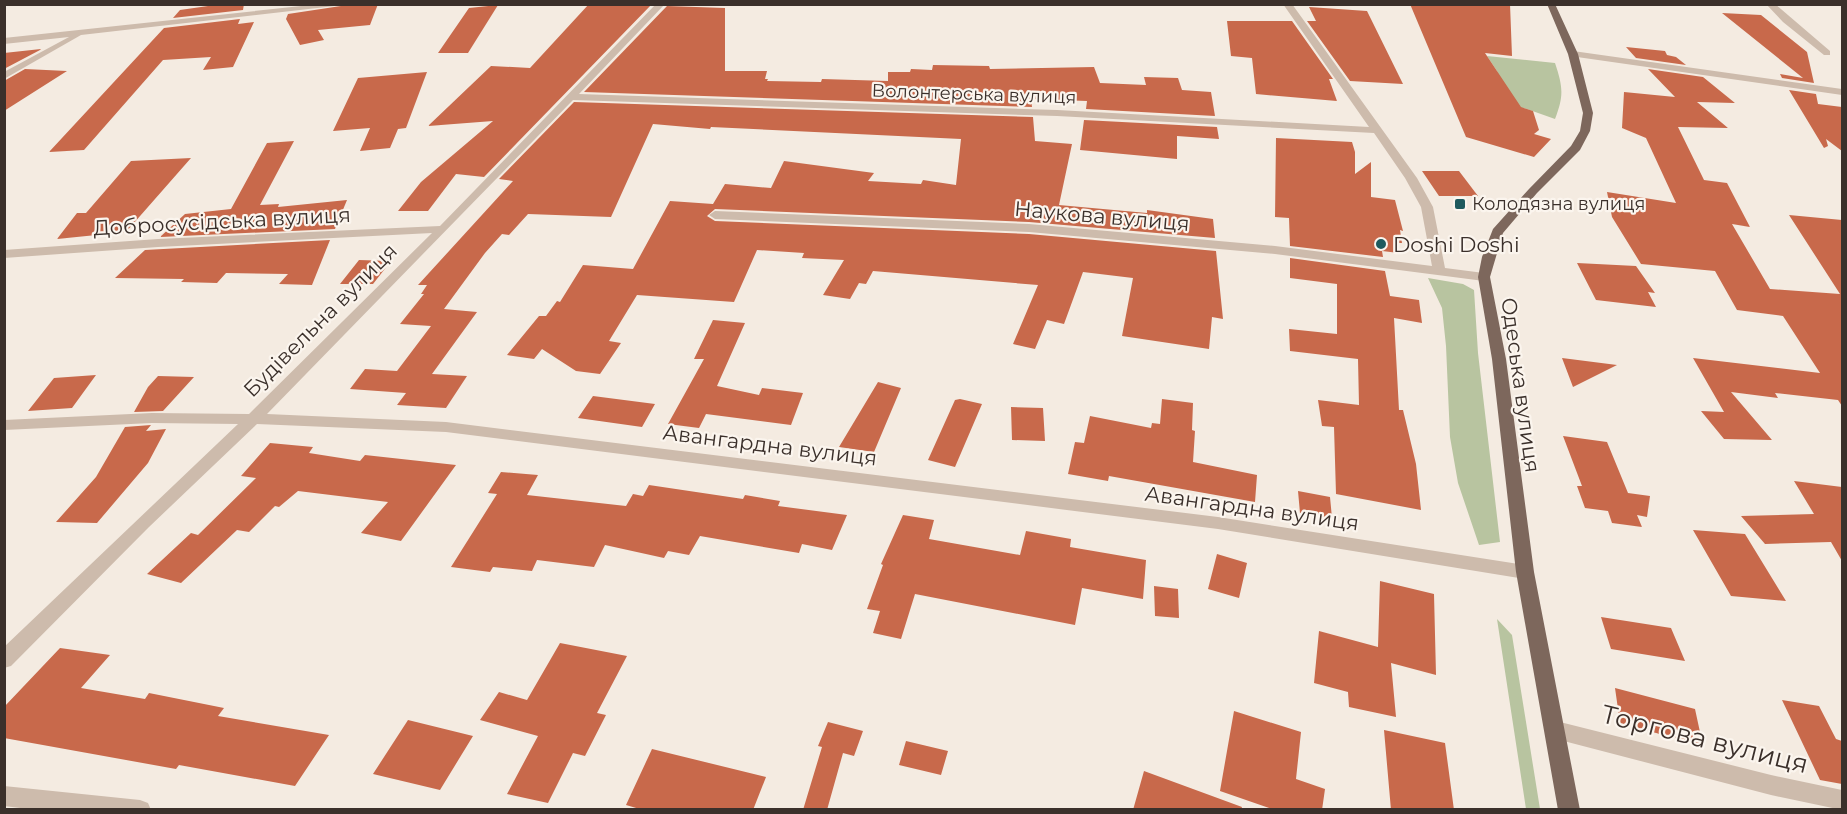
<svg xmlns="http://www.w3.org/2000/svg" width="1847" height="814" viewBox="0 0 1847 814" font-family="Montserrat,sans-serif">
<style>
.green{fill:#b8c4a0}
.building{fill:#c8694b}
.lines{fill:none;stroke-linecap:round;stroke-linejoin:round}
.minor{fill:#cdbbac;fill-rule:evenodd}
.major{fill:#7d675c;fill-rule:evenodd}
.poi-dot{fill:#1f5a5e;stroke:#fbf5ee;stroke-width:2}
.labels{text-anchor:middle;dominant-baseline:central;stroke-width:4.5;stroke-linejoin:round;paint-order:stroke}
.far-street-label{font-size:18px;fill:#3b302b;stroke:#fbf5ee}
.far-poi-label{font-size:18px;fill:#3b302b;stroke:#fbf5ee;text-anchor:start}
.street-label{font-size:21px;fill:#3b302b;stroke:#fbf5ee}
.poi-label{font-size:21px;fill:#3b302b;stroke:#fbf5ee;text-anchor:start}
.near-street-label{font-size:26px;fill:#3b302b;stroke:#fbf5ee}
</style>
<rect width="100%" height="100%" fill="#f4ebe1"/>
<!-- green -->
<path class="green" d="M 1487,56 L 1555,63 C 1563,87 1564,96 1555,119 L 1524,108 L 1508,108 L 1497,71 Z
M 1428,278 L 1463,284 L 1474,290 L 1478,353 L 1500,542 L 1479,545 L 1458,483 L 1450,437 L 1446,346 L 1442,308 Z
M 1497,619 L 1512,635 L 1540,809 L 1526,809 Z"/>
<!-- building -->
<path class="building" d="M 222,4 L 244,4 L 243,10 L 173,18 L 180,10 Z
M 354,4 L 378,4 L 370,25 L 318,30 L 324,40 L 300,45 L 286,19 L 288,14 Z
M 589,4 L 652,4 L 484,177 L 456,174 L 428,211 L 398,211 L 421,182 L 493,121 L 428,126 L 491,66 L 530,68 Z
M 1410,4 L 1510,4 L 1512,56 L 1485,53 L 1521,107 L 1533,111 L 1539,130 L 1534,134 L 1551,139 L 1534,157 L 1466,137 Z
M 498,5 L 468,53 L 438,53 L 469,8 Z
M 667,6 L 725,8 L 725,71 L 767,71 L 765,79 L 768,79 L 767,81 L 821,82 L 822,79 L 888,81 L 888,72 L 910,72 L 911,69 L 932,70 L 933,65 L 989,66 L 990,69 L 1094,67 L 1100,83 L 1146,85 L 1144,77 L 1178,78 L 1182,90 L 1211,92 L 1215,116 L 1086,109 L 1087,101 L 1031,99 L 1032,107 L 584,92 Z
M 1309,7 L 1367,11 L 1403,84 L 1350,81 L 1307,21 L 1316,21 Z
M 1722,13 L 1761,15 L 1807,52 L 1814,83 L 1782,78 L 1780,74 L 1803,78 Z
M 240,19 L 238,24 L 254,22 L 233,67 L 203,70 L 211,57 L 163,60 L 84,150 L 49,152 L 164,28 Z
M 1227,21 L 1292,21 L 1333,79 L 1329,79 L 1337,101 L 1256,94 L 1252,58 L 1231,56 Z
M 1626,47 L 1665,51 L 1667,55 L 1676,57 L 1686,65 L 1636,58 Z
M 41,49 L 40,50 L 4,69 L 4,53 Z
M 25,69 L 67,71 L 4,111 L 4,81 Z
M 1648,69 L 1703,77 L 1735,103 L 1697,102 L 1728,128 L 1678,127 L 1704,180 L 1727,183 L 1750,227 L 1732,224 L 1770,289 L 1840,294 L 1789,215 L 1842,220 L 1842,406 L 1838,400 L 1775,393 L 1778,398 L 1731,392 L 1772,440 L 1724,439 L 1701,411 L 1724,412 L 1693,358 L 1820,373 L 1783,316 L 1737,310 L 1715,271 L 1641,264 L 1612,217 L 1607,192 L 1676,203 L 1646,138 L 1622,128 L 1624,92 L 1675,97 Z
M 427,72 L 406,128 L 398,129 L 390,148 L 360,151 L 370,128 L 333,131 L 358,78 Z
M 1789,90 L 1816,94 L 1818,104 L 1842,107 L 1842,151 L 1826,139 L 1828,146 L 1824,148 Z
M 574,102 L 1033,117 L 1035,141 L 1072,144 L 1059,205 L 1147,213 L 1147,210 L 1213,219 L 1215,238 L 1029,222 L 715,209 L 707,216 L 715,221 L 1029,234 L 1216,251 L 1223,319 L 1212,317 L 1209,349 L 1122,336 L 1133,278 L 1083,272 L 1064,324 L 1047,320 L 1035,349 L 1013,344 L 1038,285 L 873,271 L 866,284 L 859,283 L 850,299 L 823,295 L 844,260 L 802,258 L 804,253 L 757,250 L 734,302 L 637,295 L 609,341 L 621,343 L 600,374 L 576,371 L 542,349 L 534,359 L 507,355 L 539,316 L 546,316 L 557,301 L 560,302 L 583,265 L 633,269 L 670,201 L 713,204 L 725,184 L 771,188 L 784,161 L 874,173 L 868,181 L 921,184 L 923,180 L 956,185 L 961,139 L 711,127 L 710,129 L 653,124 L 611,217 L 528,214 L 509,235 L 502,234 L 485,253 L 444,309 L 477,312 L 432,374 L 467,376 L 446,408 L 397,405 L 406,393 L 350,389 L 365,369 L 397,371 L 431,326 L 400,324 L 424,294 L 421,294 L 427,285 L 418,285 L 513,181 L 499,179 Z
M 1084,120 L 1217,127 L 1219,139 L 1177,136 L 1177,159 L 1080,150 Z
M 1276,138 L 1352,142 L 1355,152 L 1355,174 L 1371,162 L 1371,197 L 1395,200 L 1403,231 L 1400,230 L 1402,243 L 1398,243 L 1399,253 L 1382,251 L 1383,257 L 1290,246 L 1289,218 L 1275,217 Z
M 294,141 L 260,205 L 279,204 L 278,207 L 347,200 L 335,229 L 160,237 L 185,214 L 231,209 L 267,143 Z
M 191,158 L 126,232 L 57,239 L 77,213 L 86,213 L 131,161 Z
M 1422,171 L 1459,171 L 1478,196 L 1439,196 Z
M 330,240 L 312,285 L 279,284 L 288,274 L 226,273 L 217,283 L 181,282 L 184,279 L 115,278 L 145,250 Z
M 1290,258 L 1385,271 L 1390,296 L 1419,300 L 1422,323 L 1394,318 L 1399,410 L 1403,410 L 1416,464 L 1421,510 L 1336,494 L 1334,427 L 1322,426 L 1318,400 L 1359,405 L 1358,359 L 1290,351 L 1289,329 L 1337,334 L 1337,284 L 1290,278 Z
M 359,260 L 391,261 L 373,284 L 340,284 Z
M 1577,263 L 1636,266 L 1655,293 L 1648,292 L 1656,307 L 1596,300 Z
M 713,320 L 745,323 L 717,386 L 759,395 L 762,388 L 803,393 L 791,425 L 706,414 L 699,428 L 668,424 L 704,359 L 694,359 Z
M 1562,358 L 1617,365 L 1573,387 Z
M 96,375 L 72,408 L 28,411 L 54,378 Z
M 158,376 L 194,377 L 163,411 L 134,412 L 148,387 Z
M 878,382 L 901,388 L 874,452 L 839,447 Z
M 593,396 L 655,404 L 642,427 L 578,418 Z
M 960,399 L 982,404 L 955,467 L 928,460 L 955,400 Z
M 1162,399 L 1193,403 L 1192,430 L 1195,431 L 1193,462 L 1257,475 L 1255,502 L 1109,476 L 1108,481 L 1068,474 L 1075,442 L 1084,443 L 1090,416 L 1151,428 L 1152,423 L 1160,424 Z
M 1011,407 L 1043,408 L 1045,441 L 1012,440 Z
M 151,425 L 146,431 L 166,429 L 148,463 L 97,523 L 56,522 L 96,477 L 125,427 Z
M 1563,436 L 1607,442 L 1628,493 L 1650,496 L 1647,517 L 1637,515 L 1642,527 L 1612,523 L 1608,511 L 1585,508 L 1577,486 L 1582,486 Z
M 270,443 L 313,447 L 309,453 L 360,461 L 365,455 L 456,465 L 401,541 L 361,533 L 388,502 L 298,491 L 279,507 L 275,506 L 249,532 L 237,530 L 181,583 L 147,574 L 191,533 L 198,535 L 256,478 L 241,476 Z
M 501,472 L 538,475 L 527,495 L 626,506 L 633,494 L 643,496 L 649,485 L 743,499 L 745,495 L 780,501 L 778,506 L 847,515 L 832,550 L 802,544 L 799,553 L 700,536 L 689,555 L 668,551 L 664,558 L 605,545 L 594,567 L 537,560 L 532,571 L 493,567 L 490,572 L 451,567 L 497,494 L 488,493 Z
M 1794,481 L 1842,487 L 1842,561 L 1831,542 L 1765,544 L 1741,516 L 1814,514 Z
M 1298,491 L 1330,497 L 1332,518 L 1300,513 Z
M 903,515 L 934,520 L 929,539 L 1020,555 L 1026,531 L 1071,539 L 1070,547 L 1146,560 L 1143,599 L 1082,588 L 1075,625 L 915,594 L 901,639 L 873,633 L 880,611 L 867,609 L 883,565 L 881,564 Z
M 1693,530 L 1745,534 L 1786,601 L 1731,596 Z
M 1217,554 L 1247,563 L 1239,598 L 1208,589 Z
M 1380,581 L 1434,594 L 1436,675 L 1391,663 L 1396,717 L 1349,707 L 1348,692 L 1314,683 L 1319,631 L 1378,647 Z
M 1154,586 L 1178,589 L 1179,618 L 1155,616 Z
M 1601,617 L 1671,628 L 1685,661 L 1611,649 Z
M 560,643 L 627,656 L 597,713 L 606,715 L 585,756 L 573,753 L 548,803 L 507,794 L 538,736 L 480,720 L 499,692 L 527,700 Z
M 60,648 L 110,655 L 81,688 L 145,699 L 149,693 L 224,708 L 218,716 L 329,735 L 295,786 L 179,765 L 176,769 L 4,738 L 4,707 Z
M 1615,688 L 1695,709 L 1703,746 L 1620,723 Z
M 1782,700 L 1819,706 L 1836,739 L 1842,741 L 1842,784 L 1820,780 Z
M 1234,711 L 1301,732 L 1296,779 L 1325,789 L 1322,810 L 1275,810 L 1220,791 Z
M 408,720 L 473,736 L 440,790 L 373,774 Z
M 828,722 L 863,731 L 854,756 L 843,753 L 827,810 L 803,810 L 822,747 L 818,746 Z
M 1384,730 L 1445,743 L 1454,810 L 1391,810 Z
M 906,741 L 948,751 L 941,775 L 899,765 Z
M 652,749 L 766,777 L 753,810 L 643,810 L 626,805 Z
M 1144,771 L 1242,807 L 1241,810 L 1133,810 Z"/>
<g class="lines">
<!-- minor -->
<path class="minor" d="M 320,4 L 352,4 L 81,35 L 4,79 L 4,72 L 69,37 L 4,44 L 4,38 Z
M 656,4 L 665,4 L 579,94 L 1057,110 L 1369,127 L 1283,4 L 1292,4 L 1417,178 L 1433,207 L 1445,268 L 1484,273 L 1490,277 L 1484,281 L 1275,254 L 1029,232 L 715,219 L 709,215 L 715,211 L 1029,224 L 1275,246 L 1432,266 L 1421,207 L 1405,178 L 1374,133 L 1057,116 L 573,100 L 267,414 L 446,422 L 1218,517 L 1525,565 L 1531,567 L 1534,572 L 1531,577 L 1525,579 L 1218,529 L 446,432 L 257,424 L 149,527 L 11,666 L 4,668 L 4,647 L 238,424 L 152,423 L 4,430 L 4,420 L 152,413 L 249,414 L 432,233 L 158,247 L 4,258 L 4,250 L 158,239 L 440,226 Z
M 1766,4 L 1775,4 L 1830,51 L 1830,55 L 1824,55 L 1783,22 Z
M 1573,51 L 1842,89 L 1842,95 L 1570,56 L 1570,52 Z
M 1556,721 L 1771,775 L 1842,790 L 1842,810 L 1771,795 L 1556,739 L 1549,736 L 1546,730 L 1549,724 Z
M 4,786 L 140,800 L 148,803 L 151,810 L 36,810 L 4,806 Z"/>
<!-- major -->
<path class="major" d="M 1547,4 L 1555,4 L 1578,54 L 1593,113 L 1590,131 L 1580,150 L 1537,193 L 1503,233 L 1490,277 L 1506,359 L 1534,572 L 1580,810 L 1558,810 L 1516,572 L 1492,359 L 1478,277 L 1482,257 L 1493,229 L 1529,189 L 1571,146 L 1580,131 L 1583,113 L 1568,54 Z"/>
</g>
<!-- markers -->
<g class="poi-dot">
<rect x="1454" y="198" width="12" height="12" rx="3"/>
<circle cx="1381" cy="244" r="6"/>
</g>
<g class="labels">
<!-- far-street labels -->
<g class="far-street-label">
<text transform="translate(974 94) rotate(2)">Волонтерська вулиця</text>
</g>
<!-- far-poi labels -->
<g class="far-poi-label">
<text x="1472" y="204">Колодязна вулиця</text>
</g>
<!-- street labels -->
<g class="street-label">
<text transform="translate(1102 216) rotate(5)">Наукова вулиця</text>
<text transform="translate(222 221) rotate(-3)">Добросусідська вулиця</text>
<text transform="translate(320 320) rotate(-45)">Будівельна вулиця</text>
<text transform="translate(1521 385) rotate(82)">Одеська вулиця</text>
<text transform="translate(770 445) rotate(7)">Авангардна вулиця</text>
<text transform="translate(1252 508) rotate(8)">Авангардна вулиця</text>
</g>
<!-- poi labels -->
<g class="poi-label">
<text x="1393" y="244">Doshi Doshi</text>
</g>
<!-- near-street labels -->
<g class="near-street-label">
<text transform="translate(1705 739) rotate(14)">Торгова вулиця</text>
</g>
</g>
<!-- border -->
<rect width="1847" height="814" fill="none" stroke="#3b302b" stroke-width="12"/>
</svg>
